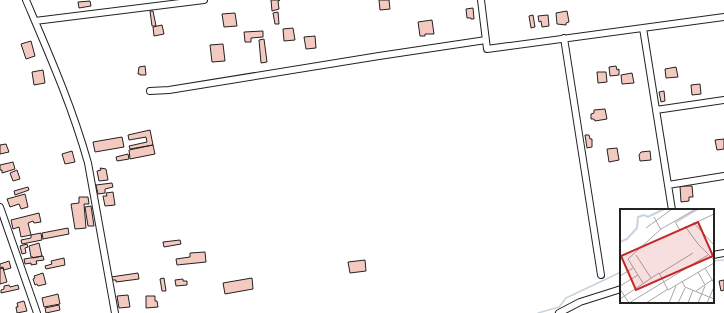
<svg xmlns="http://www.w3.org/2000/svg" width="724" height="313" viewBox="0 0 724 313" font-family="Lato,sans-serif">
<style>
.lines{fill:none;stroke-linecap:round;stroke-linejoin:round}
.stream{stroke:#c7d3dd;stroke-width:1.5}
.building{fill:#f3c9c0;stroke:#222}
.minor-casing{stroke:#222;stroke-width:8}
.minor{stroke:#fff;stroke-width:6}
.inset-river{fill:none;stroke:#c7d3dd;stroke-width:2}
.inset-road{fill:none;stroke:#a7a7a7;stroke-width:1}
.view{fill:#c62828;fill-opacity:0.15;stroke:#c62828;stroke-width:2}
.inset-edge{fill:none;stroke:#222;stroke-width:2}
</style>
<rect width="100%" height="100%" fill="#fff"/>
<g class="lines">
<!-- stream -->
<path class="stream" d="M 713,261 L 724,260
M 538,313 L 559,307 L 566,298 L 621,272"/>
</g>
<!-- building -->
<path class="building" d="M 271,0 L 280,0 L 278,1 L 279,9 L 272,11 Z
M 379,0 L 389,0 L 390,9 L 380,10 Z
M 90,1 L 91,6 L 79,8 L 78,2 Z
M 473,8 L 474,19 L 471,19 L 471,18 L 467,18 L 466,9 Z
M 150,11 L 153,11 L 156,26 L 152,26 Z
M 567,11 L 569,22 L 566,23 L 566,25 L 557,24 L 556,13 Z
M 278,12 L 279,24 L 275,24 L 273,13 Z
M 235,13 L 237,26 L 224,27 L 222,14 Z
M 533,15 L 535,27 L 531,28 L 529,16 Z
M 548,15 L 549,26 L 542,27 L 541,21 L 539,22 L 538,16 Z
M 432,20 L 434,34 L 425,34 L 425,36 L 420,36 L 418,22 Z
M 162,25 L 164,34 L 154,36 L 153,27 Z
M 293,28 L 295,40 L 284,41 L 283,29 Z
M 263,31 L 263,37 L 251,38 L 251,42 L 245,42 L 244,32 Z
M 315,36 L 316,48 L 306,49 L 304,37 Z
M 264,39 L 267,62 L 261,63 L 259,40 Z
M 31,41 L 35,56 L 26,59 L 21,44 Z
M 223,44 L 225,61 L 212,62 L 210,45 Z
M 145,66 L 146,75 L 140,75 L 140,74 L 138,74 L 139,67 Z
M 616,66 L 617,70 L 619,69 L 619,75 L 610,76 L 609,67 Z
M 676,67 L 678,77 L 666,78 L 665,69 Z
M 43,70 L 45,83 L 34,85 L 32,72 Z
M 597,72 L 606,72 L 607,82 L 598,83 Z
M 632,73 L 634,83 L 622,84 L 621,75 Z
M 700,84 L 701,94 L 692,95 L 691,85 Z
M 664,91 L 665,101 L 661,102 L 659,92 Z
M 605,109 L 607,119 L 595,121 L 594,119 L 591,119 L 591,114 L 594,113 L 594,110 Z
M 150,130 L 153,145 L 130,149 L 129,146 L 147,142 L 146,137 L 129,140 L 128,135 Z
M 585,135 L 589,135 L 590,139 L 592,139 L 592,147 L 587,148 Z
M 122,137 L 124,147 L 95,152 L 93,142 Z
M 724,139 L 724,149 L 717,150 L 715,140 Z
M 6,144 L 9,152 L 0,154 L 0,145 Z
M 153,145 L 155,154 L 130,159 L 129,150 Z
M 617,148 L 619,160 L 609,162 L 607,149 Z
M 72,151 L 75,162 L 65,164 L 62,154 Z
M 650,151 L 651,160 L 640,161 L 639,155 L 641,152 Z
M 128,154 L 129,159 L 117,161 L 116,157 Z
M 13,162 L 15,169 L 2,173 L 2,170 L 0,170 L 0,165 Z
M 100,168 L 106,169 L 108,180 L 99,181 L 97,171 L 101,170 Z
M 17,170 L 20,179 L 13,181 L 10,173 Z
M 112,183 L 113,187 L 105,189 L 105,193 L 98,194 L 96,185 Z
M 680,186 L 692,186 L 693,197 L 689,197 L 689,201 L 681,202 Z
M 28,187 L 29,190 L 15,195 L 14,191 Z
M 113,192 L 115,205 L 105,206 L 103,196 L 107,196 L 106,193 Z
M 25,194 L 28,207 L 21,209 L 19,204 L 10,207 L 7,199 Z
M 79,197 L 88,197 L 89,204 L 84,204 L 86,228 L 75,229 L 71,204 L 79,203 Z
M 91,206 L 94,226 L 88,226 L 85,207 Z
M 39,213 L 41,222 L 34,223 L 33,221 L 28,223 L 31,235 L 21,237 L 19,227 L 13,229 L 11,220 Z
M 68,228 L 69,234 L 43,239 L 42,233 Z
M 41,233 L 42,240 L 22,244 L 21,240 L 31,238 L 31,235 Z
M 180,240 L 181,244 L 164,247 L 163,242 Z
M 39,243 L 42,256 L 33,258 L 33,257 L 31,257 L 29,246 Z
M 27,244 L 28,247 L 25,248 L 26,253 L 22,254 L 20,246 Z
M 205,252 L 206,262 L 177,265 L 176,259 L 190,257 L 190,253 Z
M 43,256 L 44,260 L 36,261 L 37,264 L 31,265 L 31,263 L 25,264 L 24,259 Z
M 64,258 L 65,265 L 46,269 L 45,266 L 52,264 L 51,261 Z
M 365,260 L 366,271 L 350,273 L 348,262 Z
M 9,261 L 11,268 L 4,270 L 3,267 L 0,268 L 0,264 Z
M 3,268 L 7,282 L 0,284 L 0,269 Z
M 43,273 L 46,284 L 38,286 L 37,284 L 35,285 L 33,279 L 35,278 L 34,276 Z
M 138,273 L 139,279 L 116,282 L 116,280 L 112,280 L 111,277 Z
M 164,278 L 166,291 L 162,291 L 160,279 Z
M 252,278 L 253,289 L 225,294 L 223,283 Z
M 183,279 L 183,281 L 187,281 L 187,285 L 176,286 L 175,280 Z
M 724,280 L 724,290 L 721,291 L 719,281 Z
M 9,285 L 10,287 L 18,285 L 19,289 L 1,293 L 1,290 L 4,289 L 4,286 Z
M 58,294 L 60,304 L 44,307 L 42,298 Z
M 128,295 L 130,307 L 119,308 L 117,296 Z
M 146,296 L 155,296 L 155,301 L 157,301 L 158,307 L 146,308 Z
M 24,301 L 27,311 L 17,313 L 16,307 L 18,307 L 17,303 Z
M 59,305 L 60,310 L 46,313 L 45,308 Z"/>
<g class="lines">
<!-- minor casing -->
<g class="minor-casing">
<path id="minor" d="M 26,0 C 49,54 72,106 88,163 L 115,313
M 481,0 L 487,49 L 724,17
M 35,21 L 204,0
M 643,28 L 672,210
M 564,38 L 601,275
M 150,91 L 169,90 L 379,56 L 486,40
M 656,110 L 724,100
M 668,185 L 724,176
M 0,207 L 37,313
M 713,255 L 724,253
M 559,313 L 580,302 L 621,289"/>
</g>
<!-- minor -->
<use href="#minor" class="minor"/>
</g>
<!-- overview -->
<g transform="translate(620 209)">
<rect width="94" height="94" fill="#fff"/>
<path class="inset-river" d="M 56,13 L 78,0M 0,33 L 7,30 L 17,19 L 18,8 L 24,6 L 28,8 L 44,0"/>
<path class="inset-road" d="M 34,8 L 41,21M 55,13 L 60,21 L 94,5M 73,13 L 94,36M 65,17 L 78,35 L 94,51M 26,19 L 52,0M 16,46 L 31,69M 85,59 L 94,74M 78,63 L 85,76M 39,65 L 73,44M 0,67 L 13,59M 62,72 L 65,78 L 94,90M 23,74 L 8,50 L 41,20 L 76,0M 0,77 L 18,66M 0,80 L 9,94M 76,82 L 92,71M 0,90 L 39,64 L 48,81 L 94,54M 9,94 L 88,46M 26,94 L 48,80M 49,94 L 56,77M 58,94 L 65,79M 68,94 L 73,81M 78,94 L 85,77M 87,94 L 94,78"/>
<path class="view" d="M 78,13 L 93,47 L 16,81 L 1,47 Z"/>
<rect width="94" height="94" class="inset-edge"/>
</g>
</svg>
